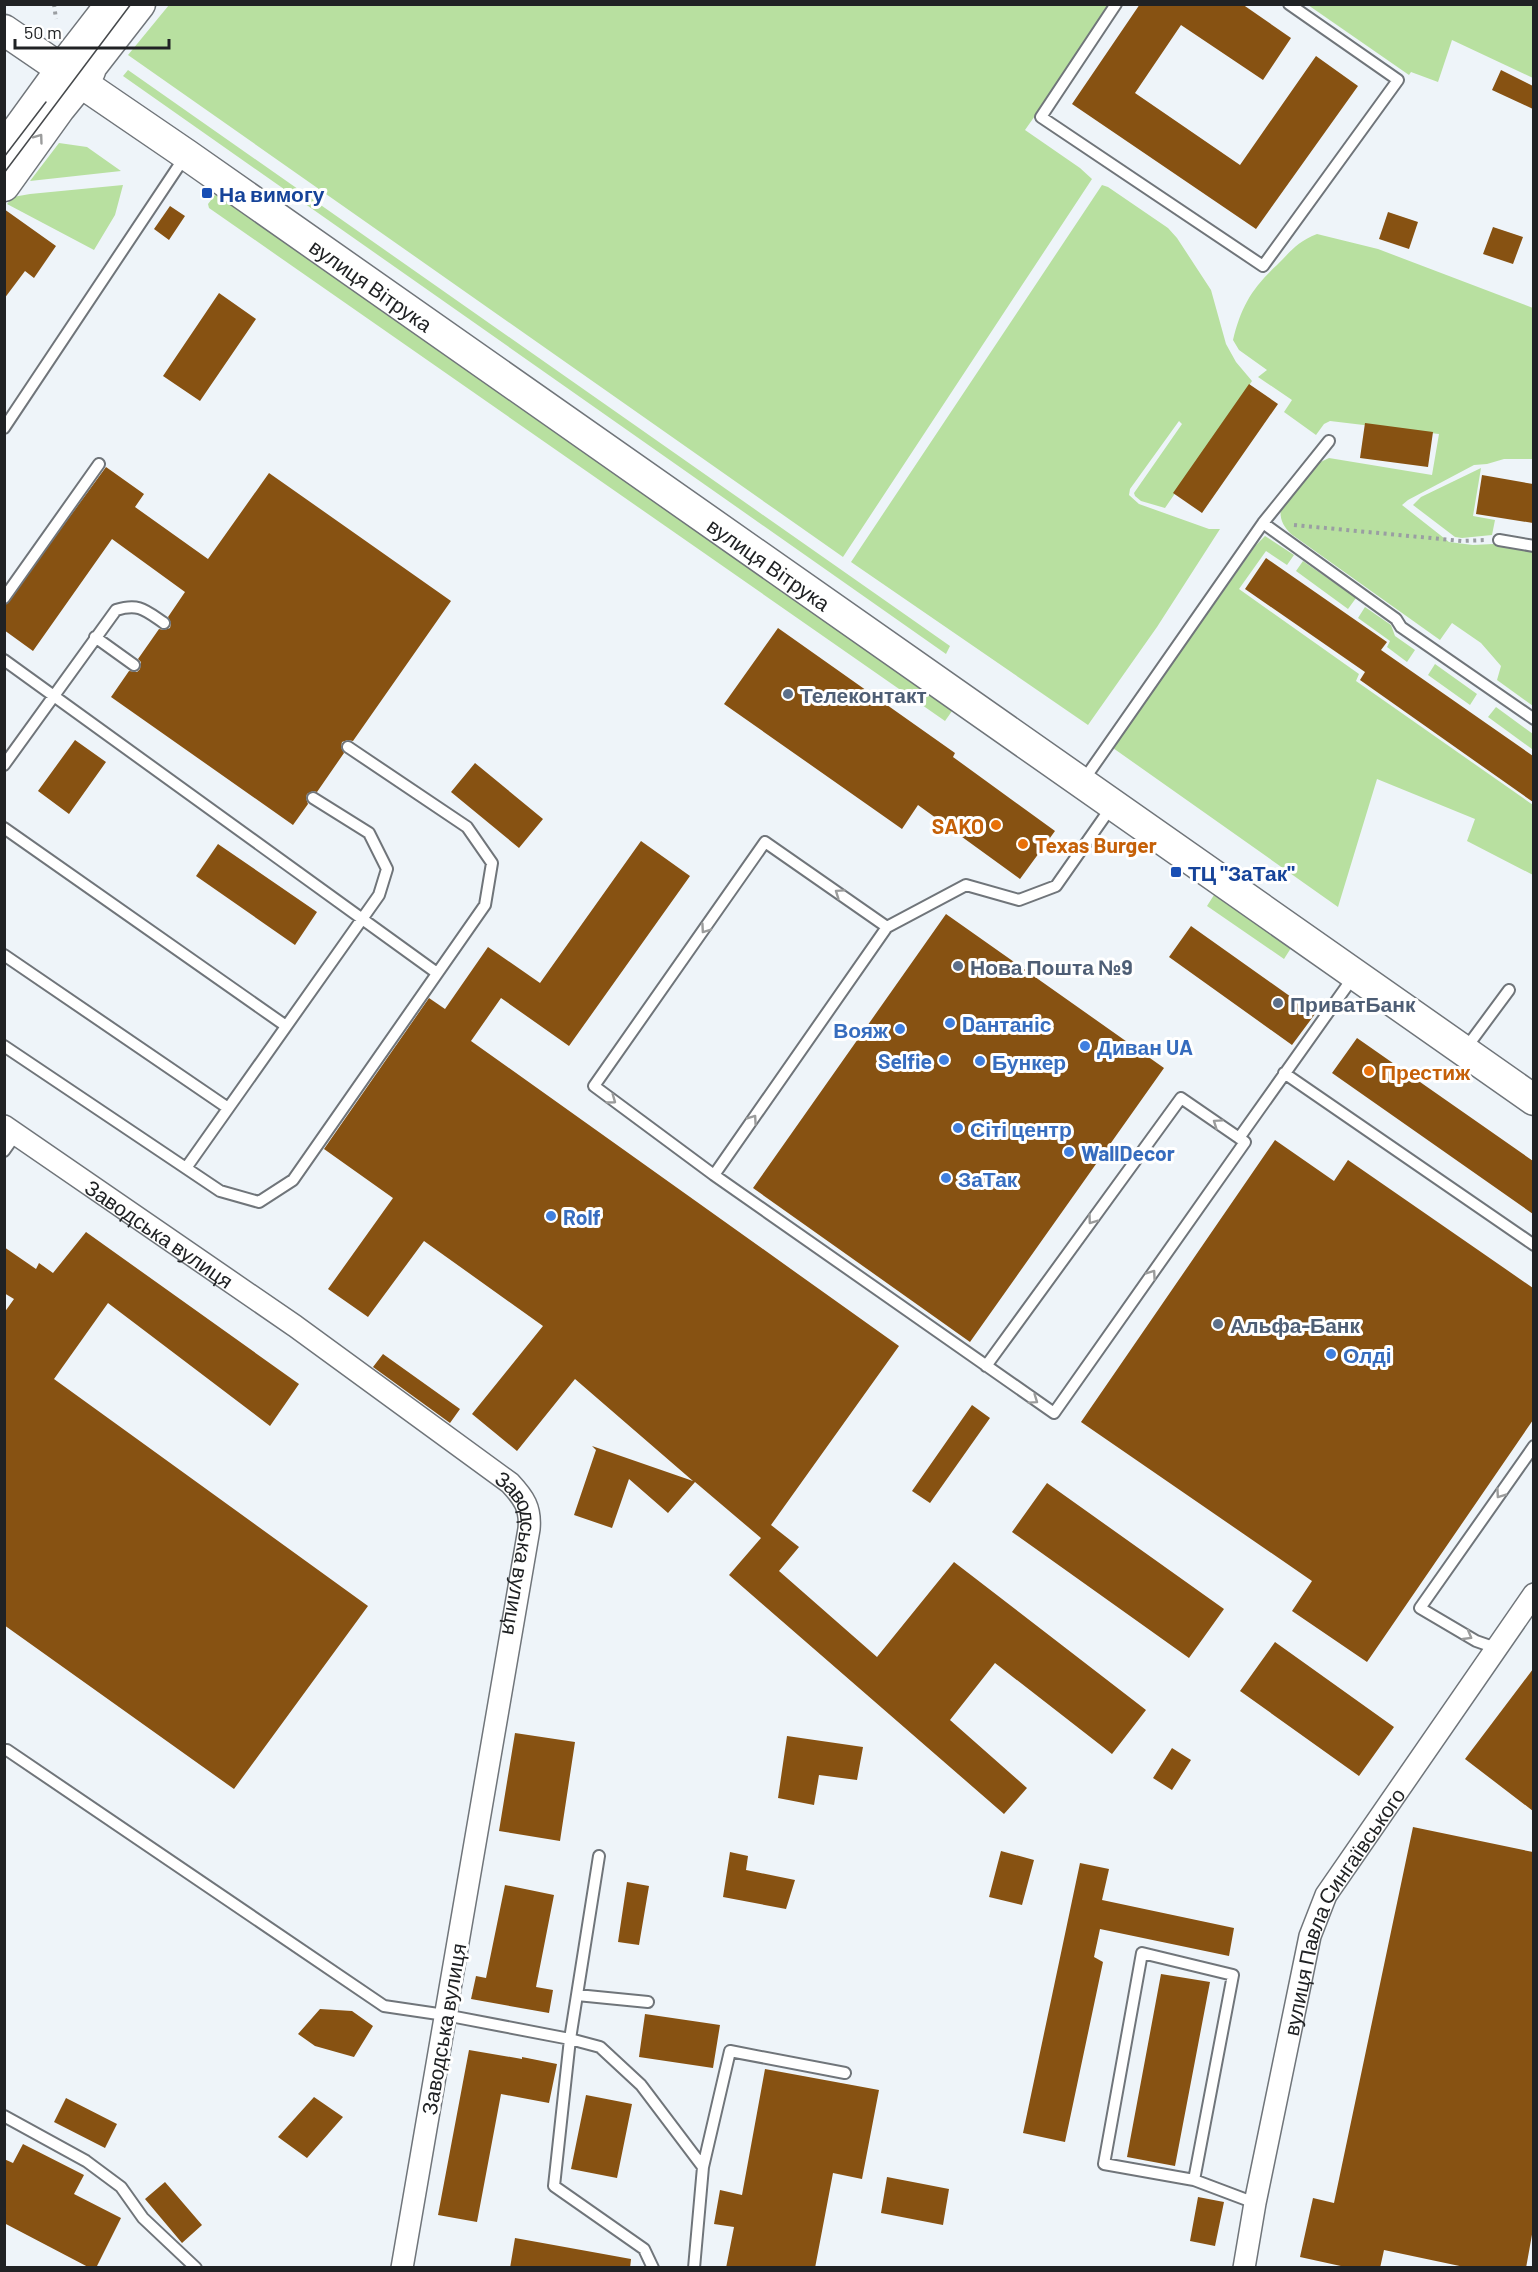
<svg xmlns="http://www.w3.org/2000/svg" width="1538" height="2272" viewBox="0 0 1538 2272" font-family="Barlow,sans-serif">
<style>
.green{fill:#b8e0a0}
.building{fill:#875212}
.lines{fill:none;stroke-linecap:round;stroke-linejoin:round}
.lane-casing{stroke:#70757a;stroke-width:14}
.street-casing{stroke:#70757a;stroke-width:24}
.secondary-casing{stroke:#70757a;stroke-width:33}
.path{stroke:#9a9ea2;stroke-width:4;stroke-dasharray:3 4.5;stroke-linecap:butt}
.lane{stroke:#fff;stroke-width:10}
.street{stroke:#fff;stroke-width:21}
.secondary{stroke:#fff;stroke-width:30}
.tram{stroke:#46494c;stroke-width:1.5}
.oneway{stroke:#9b9c9c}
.transit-dot{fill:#1a4fb4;stroke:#fff;stroke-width:2}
.service-dot{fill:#5c6f8a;stroke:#fff;stroke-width:2}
.food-dot{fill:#e8710a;stroke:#fff;stroke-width:2}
.shop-dot{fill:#3f7fe0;stroke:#fff;stroke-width:2}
.labels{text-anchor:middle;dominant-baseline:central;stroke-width:6;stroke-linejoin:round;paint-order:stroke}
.transit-label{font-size:21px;font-weight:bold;fill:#164399;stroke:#fff;text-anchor:start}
.street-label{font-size:21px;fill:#202224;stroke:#fff}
.service-label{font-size:21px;font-weight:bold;fill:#4e5e75;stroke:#fff;text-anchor:start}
.food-label{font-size:21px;font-weight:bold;fill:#c56008;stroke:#fff;text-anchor:start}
.shop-label{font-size:21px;font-weight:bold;fill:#366cbe;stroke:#fff;text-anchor:start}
</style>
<rect width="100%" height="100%" fill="#eef4f9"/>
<!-- green -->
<path class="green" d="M 169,5 L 1113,5 L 1025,130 L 1080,168 L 1092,179 L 843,557 L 128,55 Z
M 1308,5 L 1533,5 L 1533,78 L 1452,40 L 1438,82 L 1411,72 L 1409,75 Z
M 128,70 L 950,646 L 946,654 L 123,76 Z
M 59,143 L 87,147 L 121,171 L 30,181 Z
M 123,185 L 115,215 L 94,250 L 7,204 L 13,197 L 30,194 Z
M 1102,185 L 1108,187 L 1168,228 L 1177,238 L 1211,290 L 1226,344 L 1236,362 L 1252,381 L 1165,508 L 1141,501 L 1135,496 L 1134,493 L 1182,424 L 1179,421 L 1130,489 L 1129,495 L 1139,504 L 1209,529 L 1220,529 L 1157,627 L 1088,725 L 851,562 Z
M 215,195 L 220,196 L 952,711 L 945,721 L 209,208 L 208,204 Z
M 1317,234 L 1378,249 L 1533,308 L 1533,459 L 1504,459 L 1487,464 L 1474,465 L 1408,500 L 1402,505 L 1449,542 L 1473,545 L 1493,544 L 1533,551 L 1533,706 L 1497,680 L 1501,666 L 1481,643 L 1452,623 L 1440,640 L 1291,534 C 1283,526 1279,518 1281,507 L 1310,467 L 1329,458 L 1432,475 L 1439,434 L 1330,421 L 1324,424 L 1316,435 L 1284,412 L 1292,400 L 1258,377 L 1267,370 L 1239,350 L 1233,340 C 1241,307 1252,288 1277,265 C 1292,250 1297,242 1317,234 Z
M 1481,468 L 1473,516 L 1495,520 L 1492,535 L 1462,538 L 1455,537 L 1413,505 L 1421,497 Z
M 1265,536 L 1294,555 L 1287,565 L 1266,551 L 1239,589 L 1359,674 L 1356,681 L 1533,805 L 1533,875 L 1467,841 L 1475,819 L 1377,779 L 1338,907 L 1113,748 L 1256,545 Z
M 1303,561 L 1356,598 L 1348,609 L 1296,571 Z
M 1365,607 L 1391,625 L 1395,636 L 1415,650 L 1407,662 L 1387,647 L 1390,641 L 1358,618 Z
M 1435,664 L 1477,694 L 1470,705 L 1428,675 Z
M 1496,707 L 1533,734 L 1532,749 L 1488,717 Z
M 1214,895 L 1291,948 L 1284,959 L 1207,906 Z"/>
<!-- building -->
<path class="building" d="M 1140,4 L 1242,4 L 1291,38 L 1263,80 L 1181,25 L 1135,93 L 1240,165 L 1316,56 L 1358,86 L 1256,229 L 1072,104 Z
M 1501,70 L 1533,86 L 1533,109 L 1492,90 Z
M 170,206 L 185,216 L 169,240 L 154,229 Z
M 4,209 L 56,246 L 34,278 L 25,271 L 4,299 Z
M 1388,212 L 1418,222 L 1409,249 L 1379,239 Z
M 1493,227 L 1523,237 L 1513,264 L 1483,254 Z
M 219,293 L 256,319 L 200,401 L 163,376 Z
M 1249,384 L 1278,404 L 1202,513 L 1173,493 Z
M 1365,423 L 1433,432 L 1428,467 L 1360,458 Z
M 106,467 L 144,494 L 135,507 L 208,559 L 269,473 L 451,601 L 353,741 L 348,740 L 342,742 L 341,747 L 344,753 L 317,792 L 313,791 L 307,794 L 306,798 L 308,804 L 293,825 L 111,697 L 129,671 L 137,672 L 140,669 L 141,662 L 138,659 L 159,629 L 164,630 L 170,628 L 171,623 L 168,617 L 185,592 L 112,539 L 33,651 L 4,630 L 4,607 Z
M 1482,475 L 1533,484 L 1533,523 L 1476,514 Z
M 1266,558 L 1387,642 L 1381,650 L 1533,756 L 1533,802 L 1360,680 L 1365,672 L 1245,589 Z
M 778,628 L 955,753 L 953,757 L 1055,831 L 1020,879 L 918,805 L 902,829 L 724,704 Z
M 75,740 L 106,762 L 69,814 L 38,791 Z
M 475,763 L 543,819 L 519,848 L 451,792 Z
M 641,841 L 690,876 L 569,1046 L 501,998 L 471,1041 L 899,1346 L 771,1525 L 799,1547 L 779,1571 L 877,1657 L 954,1562 L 1146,1710 L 1112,1754 L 995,1663 L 950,1720 L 1027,1788 L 1004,1814 L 729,1575 L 761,1538 L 695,1482 L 668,1513 L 629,1479 L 612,1528 L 574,1515 L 596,1450 L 592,1446 L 693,1481 L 575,1379 L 517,1451 L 472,1414 L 543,1326 L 424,1241 L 368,1317 L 328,1289 L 393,1198 L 324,1149 L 429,998 L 445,1009 L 488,947 L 540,983 Z
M 218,844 L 317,912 L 295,945 L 196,876 Z
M 946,914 L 1164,1068 L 970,1342 L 753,1188 Z
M 1191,926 L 1315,1014 L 1292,1045 L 1169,957 Z
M 1357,1038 L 1533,1161 L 1533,1214 L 1332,1073 Z
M 1275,1140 L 1334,1181 L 1348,1160 L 1533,1288 L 1533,1420 L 1367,1662 L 1292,1611 L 1312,1581 L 1081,1422 Z
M 86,1232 L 299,1384 L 270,1426 L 108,1303 L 54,1379 L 368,1606 L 234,1789 L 4,1625 L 4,1313 L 14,1299 L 4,1293 L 4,1247 L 36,1269 L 39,1263 L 53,1273 Z
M 383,1354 L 460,1409 L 450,1423 L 373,1367 Z
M 972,1405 L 990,1418 L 930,1503 L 912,1491 Z
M 1047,1483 L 1224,1609 L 1189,1658 L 1012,1532 Z
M 1275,1642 L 1394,1727 L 1359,1776 L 1240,1691 Z
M 1533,1669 L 1533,1811 L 1465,1759 Z
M 515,1733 L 575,1742 L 560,1841 L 499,1831 Z
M 787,1736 L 863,1747 L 857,1780 L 819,1775 L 814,1805 L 778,1798 Z
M 1172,1748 L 1191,1760 L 1172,1790 L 1153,1778 Z
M 1413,1827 L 1533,1852 L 1533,2229 L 1526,2268 L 1469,2268 L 1384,2250 L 1380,2268 L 1350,2268 L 1300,2257 L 1313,2198 L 1334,2203 Z
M 1001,1851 L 1034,1860 L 1022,1905 L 989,1897 Z
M 730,1852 L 748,1856 L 746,1870 L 795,1880 L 786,1909 L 723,1897 Z
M 1080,1863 L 1109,1869 L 1102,1900 L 1234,1928 L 1229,1956 L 1100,1929 L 1094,1957 L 1103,1962 L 1065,2142 L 1023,2133 Z
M 627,1882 L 649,1886 L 639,1945 L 618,1942 Z
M 505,1885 L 554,1895 L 536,1987 L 553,1990 L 549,2013 L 471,1999 L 476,1976 L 486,1978 Z
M 1161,1974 L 1210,1982 L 1175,2166 L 1127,2157 Z
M 320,2009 L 352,2011 L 373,2026 L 354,2057 L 315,2046 L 298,2034 Z
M 645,2014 L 720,2025 L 713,2068 L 639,2057 Z
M 469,2050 L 522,2059 L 522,2057 L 557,2064 L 549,2103 L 501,2094 L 477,2222 L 438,2215 Z
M 765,2069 L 879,2090 L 862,2179 L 833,2173 L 815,2268 L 726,2268 L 734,2227 L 714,2224 L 720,2190 L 742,2195 Z
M 586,2095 L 632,2104 L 617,2178 L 571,2169 Z
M 314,2097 L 343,2117 L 307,2158 L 278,2137 Z
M 66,2098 L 117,2124 L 105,2148 L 54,2122 Z
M 23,2144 L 84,2175 L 74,2194 L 121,2218 L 96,2268 L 90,2268 L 4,2223 L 4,2159 L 13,2163 Z
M 887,2177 L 949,2189 L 943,2225 L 881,2213 Z
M 165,2182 L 202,2225 L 182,2243 L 145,2199 Z
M 1198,2197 L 1224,2202 L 1215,2246 L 1190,2241 Z
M 515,2238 L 631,2259 L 630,2268 L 510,2268 Z"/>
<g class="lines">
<!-- lane casing -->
<g class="lane-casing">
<path id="lane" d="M 1116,4 L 1041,117 L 1263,266 L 1398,80 L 1289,4
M 4,428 L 186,155
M 1263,523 L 1396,619 L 1401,627 L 1534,719
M 1499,540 L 1534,546
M 4,598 L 99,464
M 95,637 L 134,665
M 4,660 L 437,973
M 4,765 L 116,610 C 139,603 145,610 164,623
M 1083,781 L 1263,523 L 1329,441
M 4,828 L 286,1026
M 887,927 L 765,842 L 594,1086 L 714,1175 L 887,927 L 966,885 L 1019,900 L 1056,886 L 1112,806
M 4,955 L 228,1108
M 1472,1040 L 1509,990
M 4,1046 L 220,1191 L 259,1202 L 293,1180 L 485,905 L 492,863 L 467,827 L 348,747
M 1284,1073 L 1534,1245
M 1239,1138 L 1354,976
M 4,1151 L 16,1134
M 186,1168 L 379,895 L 387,869 L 369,833 L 313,798
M 714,1175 L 1054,1413 L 1245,1142 L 1181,1098 L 986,1366
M 1496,1648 L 1476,1641 L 1420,1608 L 1534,1446
M 4,1750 L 7,1750 L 384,2006 L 445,2015 L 570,2039 L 554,2186 L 644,2249 L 653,2268
M 599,1856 L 570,2039 L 600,2047 L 641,2085 L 703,2167
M 577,1995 L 648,2002
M 4,2116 L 86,2161 L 121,2187 L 143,2218 L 196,2268
M 1194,2180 L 1233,1975 L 1142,1953 L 1104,2164 L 1194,2180 L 1255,2203
M 694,2268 L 703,2167 L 730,2051 L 845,2073"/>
</g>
<!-- street casing -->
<g class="street-casing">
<g id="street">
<path id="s1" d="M 4,1126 L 295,1326 L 510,1483 C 524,1498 531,1508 529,1529 L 402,2268"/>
<path id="s2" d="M 1244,2268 L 1255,2203 L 1310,1936 L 1326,1895 L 1534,1594"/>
</g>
</g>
<!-- secondary casing -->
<g class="secondary-casing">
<g id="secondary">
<path id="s3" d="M 4,30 L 187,155 L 1534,1100"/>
<path d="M 4,148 L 70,57 L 111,4"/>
<path d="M 4,186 L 60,108 L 90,71 L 91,67 L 140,4"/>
</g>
</g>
<!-- path -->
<path class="path" d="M 54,4 L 56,19
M 1294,525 L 1462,541 L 1486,540"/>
<!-- lane -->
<use href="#lane" class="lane"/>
<!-- street -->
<use href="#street" class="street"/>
<!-- secondary -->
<use href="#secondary" class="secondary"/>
<!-- tram -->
<path class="tram" d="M 4,157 L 46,102
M 4,173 L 131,4"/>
</g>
<!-- one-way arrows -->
<defs><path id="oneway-chevron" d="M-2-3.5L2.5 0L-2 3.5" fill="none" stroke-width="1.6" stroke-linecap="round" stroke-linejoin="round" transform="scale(1.5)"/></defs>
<g class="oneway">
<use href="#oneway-chevron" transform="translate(39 138) rotate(-54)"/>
<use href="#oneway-chevron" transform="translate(839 893) rotate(-145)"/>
<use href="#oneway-chevron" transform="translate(705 929) rotate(125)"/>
<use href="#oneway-chevron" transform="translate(612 1100) rotate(36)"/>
<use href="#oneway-chevron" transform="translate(753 1119) rotate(-55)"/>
<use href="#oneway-chevron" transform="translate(1217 1123) rotate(-145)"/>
<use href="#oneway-chevron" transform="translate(1092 1220) rotate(126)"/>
<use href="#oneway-chevron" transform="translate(1152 1274) rotate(-55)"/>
<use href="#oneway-chevron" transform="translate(1034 1400) rotate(35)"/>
<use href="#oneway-chevron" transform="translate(1500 1494) rotate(125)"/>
<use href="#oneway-chevron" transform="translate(1468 1636) rotate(30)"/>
</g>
<!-- markers -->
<g class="transit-dot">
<rect x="201" y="187" width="12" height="12" rx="3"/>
<rect x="1170" y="866" width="12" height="12" rx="3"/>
</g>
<g class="service-dot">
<circle cx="788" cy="694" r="6"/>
<circle cx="958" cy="966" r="6"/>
<circle cx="1278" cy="1003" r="6"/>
<circle cx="1218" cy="1324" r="6"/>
</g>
<g class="food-dot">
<circle cx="996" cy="825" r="6"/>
<circle cx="1023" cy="844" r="6"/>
<circle cx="1369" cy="1071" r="6"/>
</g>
<g class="shop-dot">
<circle cx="950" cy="1023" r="6"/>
<circle cx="900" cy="1029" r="6"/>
<circle cx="1085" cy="1046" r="6"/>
<circle cx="944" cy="1060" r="6"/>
<circle cx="980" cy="1061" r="6"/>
<circle cx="958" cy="1128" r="6"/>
<circle cx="1069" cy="1152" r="6"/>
<circle cx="946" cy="1178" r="6"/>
<circle cx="551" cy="1216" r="6"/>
<circle cx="1331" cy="1354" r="6"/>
</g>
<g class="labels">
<!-- transit labels -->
<g class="transit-label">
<text x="219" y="193">На вимогу</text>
<text x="1188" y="872">ТЦ "ЗаТак"</text>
</g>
<!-- street labels -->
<g class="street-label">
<text stroke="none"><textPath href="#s3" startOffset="447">вулиця Вітрука</textPath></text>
<text stroke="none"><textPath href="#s3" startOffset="933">вулиця Вітрука</textPath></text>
<text stroke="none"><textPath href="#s1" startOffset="189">Заводська вулиця</textPath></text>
<text stroke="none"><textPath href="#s1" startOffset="692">Заводська вулиця</textPath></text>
<text stroke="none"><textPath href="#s2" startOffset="374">вулиця Павла Сингаївського</textPath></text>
<text transform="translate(443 2029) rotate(-80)">Заводська вулиця</text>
</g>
<!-- service labels -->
<g class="service-label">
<text x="800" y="694">Телеконтакт</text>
<text x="970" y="966">Нова Пошта №9</text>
<text x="1290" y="1003">ПриватБанк</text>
<text x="1230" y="1324">Альфа-Банк</text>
</g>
<!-- food labels -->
<g class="food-label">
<text x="984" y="825" text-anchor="end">SAKO</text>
<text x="1035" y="844">Texas Burger</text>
<text x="1381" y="1071">Престиж</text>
</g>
<!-- shop labels -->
<g class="shop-label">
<text x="962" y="1023">Dантаніс</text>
<text x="888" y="1029" text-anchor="end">Вояж</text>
<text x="1097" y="1046">Диван UA</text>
<text x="932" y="1060" text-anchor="end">Selfie</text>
<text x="992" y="1061">Бункер</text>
<text x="970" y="1128">Сіті центр</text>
<text x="1081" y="1152">WallDecor</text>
<text x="958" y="1178">ЗаТак</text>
<text x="563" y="1216">Rolf</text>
<text x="1343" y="1354">Олді</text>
</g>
</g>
<!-- border -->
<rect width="1538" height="2272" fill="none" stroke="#202224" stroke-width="12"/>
<!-- scale -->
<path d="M15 39v9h154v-9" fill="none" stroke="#202224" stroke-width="3"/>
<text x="24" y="39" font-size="18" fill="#202224" stroke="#ffffff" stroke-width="4.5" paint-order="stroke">50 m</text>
</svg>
